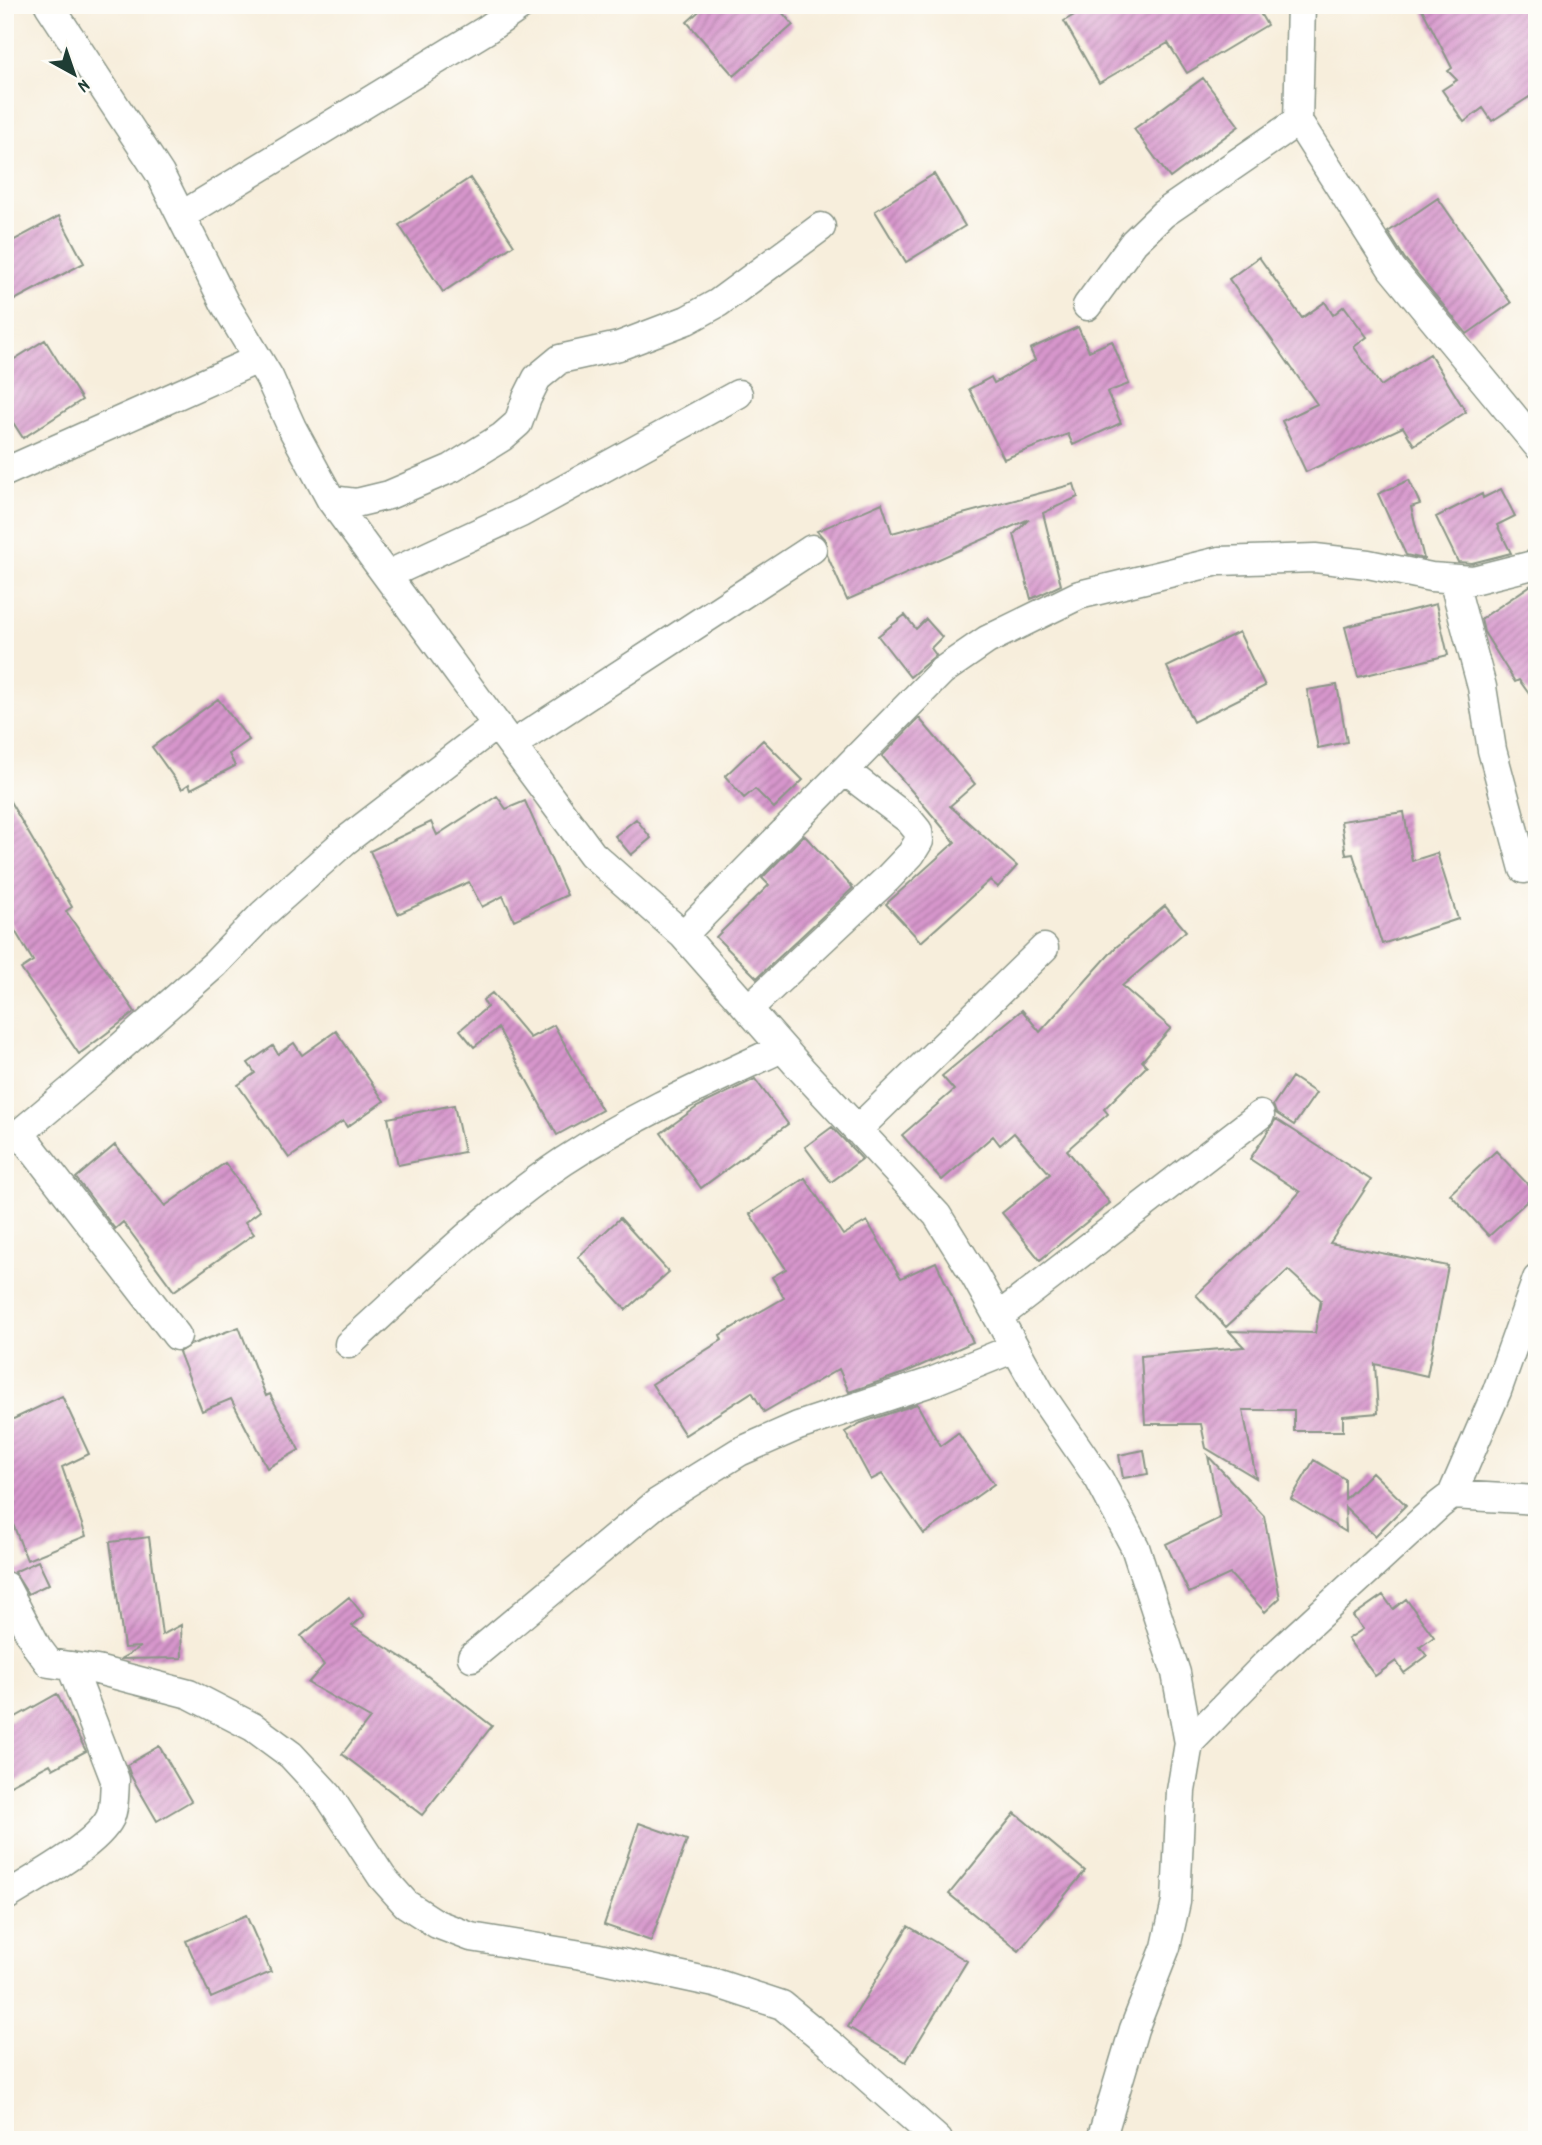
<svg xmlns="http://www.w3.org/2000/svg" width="1542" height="2145" viewBox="0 0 1542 2145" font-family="Dekko,sans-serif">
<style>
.building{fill:url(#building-hatch)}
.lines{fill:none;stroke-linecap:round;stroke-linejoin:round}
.street-casing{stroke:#8b9688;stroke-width:31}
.street{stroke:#fff;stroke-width:28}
</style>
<defs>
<pattern id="building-hatch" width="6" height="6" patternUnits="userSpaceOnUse" patternTransform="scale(1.75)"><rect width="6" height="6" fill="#d796cc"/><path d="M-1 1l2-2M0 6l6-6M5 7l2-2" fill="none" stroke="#ae7ca6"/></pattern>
</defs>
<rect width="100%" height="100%" fill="#fdfcf7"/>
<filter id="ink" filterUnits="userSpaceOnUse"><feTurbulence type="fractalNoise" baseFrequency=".0143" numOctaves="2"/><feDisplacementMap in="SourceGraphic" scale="14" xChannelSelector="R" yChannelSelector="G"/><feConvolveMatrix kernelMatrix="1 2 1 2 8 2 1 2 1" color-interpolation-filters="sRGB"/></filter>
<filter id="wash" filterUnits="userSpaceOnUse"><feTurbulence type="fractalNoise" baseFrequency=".00686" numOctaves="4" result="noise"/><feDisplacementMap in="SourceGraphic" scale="28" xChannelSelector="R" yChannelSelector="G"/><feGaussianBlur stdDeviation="1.57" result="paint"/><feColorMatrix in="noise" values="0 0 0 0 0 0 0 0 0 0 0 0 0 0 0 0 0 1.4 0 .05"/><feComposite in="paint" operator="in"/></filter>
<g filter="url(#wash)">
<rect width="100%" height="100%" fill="#f7eedc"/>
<g id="blocks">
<!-- building -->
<path class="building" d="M 706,5 L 776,5 L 793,25 L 734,76 L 687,22 Z
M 1091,5 L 1255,5 L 1267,25 L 1187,73 L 1168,43 L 1099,83 L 1064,21 Z
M 1420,5 L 1537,5 L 1537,92 L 1492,121 L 1483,108 L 1464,122 L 1442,90 L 1457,80 L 1448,71 L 1452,68 Z
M 1203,78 L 1239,126 L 1170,178 L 1134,129 Z
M 934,174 L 965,226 L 906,262 L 875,211 Z
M 470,178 L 514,245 L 443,292 L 399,225 Z
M 1438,198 L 1511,303 L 1467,334 L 1405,259 L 1388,232 Z
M 59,216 L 84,263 L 5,305 L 5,245 Z
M 1259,257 L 1302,318 L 1325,302 L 1333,315 L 1344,306 L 1367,337 L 1354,347 L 1381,386 L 1430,354 L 1466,412 L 1414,445 L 1403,427 L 1306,472 L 1282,421 L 1317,404 L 1229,279 Z
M 1078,327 L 1089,351 L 1112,341 L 1129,384 L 1107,392 L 1121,423 L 1073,445 L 1068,434 L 1004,459 L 969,389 L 991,377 L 994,383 L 1035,360 L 1030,349 Z
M 45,340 L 82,400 L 23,438 L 5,410 L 5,365 Z
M 1409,480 L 1420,504 L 1411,507 L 1424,559 L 1406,555 L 1378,494 Z
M 1074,484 L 1078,497 L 1043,513 L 1061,585 L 1031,599 L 1014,534 L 1029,519 L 847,600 L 827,555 L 826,541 L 817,531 L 882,503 L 892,533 Z
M 1501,489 L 1515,516 L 1497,525 L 1511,553 L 1472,563 L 1458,562 L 1436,517 L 1482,494 L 1483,498 Z
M 1537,581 L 1537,705 L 1519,680 L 1515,682 L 1484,632 L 1481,619 Z
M 1436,604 L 1448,655 L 1358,677 L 1345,627 Z
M 905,615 L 916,629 L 926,619 L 942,637 L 931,648 L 936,655 L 910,677 L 878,636 Z
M 1239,632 L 1265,686 L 1193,722 L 1167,667 Z
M 1337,685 L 1347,742 L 1318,748 L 1307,690 Z
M 218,699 L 249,740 L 229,754 L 235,766 L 191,789 L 189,784 L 182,789 L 152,747 Z
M 919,718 L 975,784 L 950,806 L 1017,866 L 998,887 L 990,880 L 921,942 L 886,904 L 955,842 L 882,756 Z
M 763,740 L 803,780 L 774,808 L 755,789 L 744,798 L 725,776 Z
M 5,793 L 72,907 L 66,911 L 135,1012 L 79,1054 L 21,969 L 33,961 L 5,914 Z
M 497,796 L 506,809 L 525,801 L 567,895 L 514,920 L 503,896 L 482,907 L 469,882 L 398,914 L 370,851 L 431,822 L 437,835 Z
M 1404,812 L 1412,861 L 1437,853 L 1458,919 L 1382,944 L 1353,854 L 1346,855 L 1341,821 Z
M 636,819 L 651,838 L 631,855 L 615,836 Z
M 804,835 L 853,888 L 757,978 L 716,937 L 769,885 L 762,878 Z
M 1165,906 L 1186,931 L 1122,986 L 1171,1028 L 1142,1061 L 1147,1066 L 1104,1109 L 1108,1114 L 1067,1150 L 1110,1203 L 1040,1260 L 1002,1213 L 1050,1174 L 1014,1133 L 1000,1145 L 993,1136 L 942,1180 L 902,1135 L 954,1090 L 942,1076 L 1022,1010 L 1040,1032 L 1115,948 Z
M 492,993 L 530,1038 L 554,1025 L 602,1110 L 557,1135 L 498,1028 L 474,1047 L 460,1030 L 487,1007 L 483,1000 Z
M 336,1031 L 384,1101 L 347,1127 L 343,1121 L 289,1158 L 238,1085 L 255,1073 L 248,1063 L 273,1046 L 278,1054 L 294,1043 L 302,1055 Z
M 1292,1077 L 1316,1093 L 1294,1125 L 1276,1113 L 1273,1105 Z
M 755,1079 L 788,1124 L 701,1188 L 661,1133 L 697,1107 Z
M 454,1105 L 464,1152 L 398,1165 L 388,1118 Z
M 1276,1119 L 1371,1180 L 1330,1243 L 1448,1266 L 1427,1376 L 1375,1364 L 1378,1413 L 1343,1416 L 1343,1431 L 1294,1431 L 1294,1410 L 1243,1410 L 1256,1478 L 1206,1448 L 1201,1424 L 1145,1424 L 1141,1356 L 1244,1347 L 1229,1331 L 1315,1333 L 1321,1300 L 1288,1270 L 1226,1327 L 1196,1295 L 1265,1231 L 1300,1192 L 1250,1159 Z
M 832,1127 L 862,1159 L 831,1182 L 805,1147 Z
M 115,1145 L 165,1206 L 225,1163 L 260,1211 L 245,1222 L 254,1234 L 174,1291 L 123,1222 L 115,1229 L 76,1178 Z
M 1496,1151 L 1536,1193 L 1489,1236 L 1450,1194 Z
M 805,1178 L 843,1235 L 867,1221 L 901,1278 L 936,1262 L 973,1342 L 904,1373 L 849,1392 L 839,1369 L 764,1412 L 752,1392 L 685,1435 L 652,1384 L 722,1340 L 720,1335 L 784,1298 L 772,1277 L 786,1269 L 750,1214 Z
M 620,1218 L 669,1272 L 626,1310 L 578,1257 Z
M 239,1327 L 266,1396 L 270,1394 L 299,1450 L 267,1468 L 231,1399 L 202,1411 L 179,1352 L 190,1345 Z
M 62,1396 L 89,1454 L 62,1467 L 86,1536 L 27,1560 L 6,1506 L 15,1502 L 5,1482 L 5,1423 Z
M 917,1404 L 940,1446 L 958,1433 L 994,1484 L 924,1534 L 882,1474 L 871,1480 L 845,1432 L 861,1423 Z
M 1144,1450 L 1148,1474 L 1123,1478 L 1119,1455 Z
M 1208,1456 L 1264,1516 L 1280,1598 L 1265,1612 L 1230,1574 L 1189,1593 L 1166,1544 L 1220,1518 Z
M 1314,1460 L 1345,1479 L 1345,1499 L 1372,1472 L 1406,1505 L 1375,1536 L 1345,1507 L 1346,1532 L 1291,1499 Z
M 149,1537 L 162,1635 L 181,1625 L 182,1658 L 120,1659 L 141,1647 L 124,1648 L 110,1542 Z
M 38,1561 L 49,1584 L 28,1594 L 14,1572 Z
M 1383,1595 L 1393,1609 L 1406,1599 L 1434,1637 L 1420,1647 L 1427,1656 L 1404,1673 L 1396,1661 L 1375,1676 L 1348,1639 L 1363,1629 L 1353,1616 Z
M 349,1597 L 364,1616 L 352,1626 L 412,1664 L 492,1726 L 422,1815 L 342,1754 L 370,1718 L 308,1683 L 324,1665 L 301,1636 Z
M 57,1694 L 86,1751 L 53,1769 L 50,1764 L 5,1788 L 5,1723 Z
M 159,1746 L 191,1801 L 157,1821 L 131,1776 L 127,1765 Z
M 1015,1813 L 1085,1871 L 1019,1951 L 949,1894 Z
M 639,1823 L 687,1840 L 651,1941 L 604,1925 Z
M 246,1915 L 271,1972 L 211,1998 L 186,1941 Z
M 908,1926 L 967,1961 L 906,2062 L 848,2027 Z"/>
</g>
</g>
<g filter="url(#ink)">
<use href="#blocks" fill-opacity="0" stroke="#8b9688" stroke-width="2"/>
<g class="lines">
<!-- street casing -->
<g class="street-casing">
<path id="street" d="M 49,5 L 160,174 L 225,304 L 269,377 L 292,428 L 331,500 L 381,568 L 592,854 L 683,935 L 802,1070 L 937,1215 L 975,1276 L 1042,1396 L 1099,1479 L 1135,1547 L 1176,1673 L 1189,1743
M 1301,5 L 1298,121 L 1392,269 L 1537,445
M 181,216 L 486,30 L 522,5
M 1087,306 L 1134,242 L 1163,214 L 1298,121
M 5,472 L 258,359
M 331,500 L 356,503 L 389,495 L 452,468 L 502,437 L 518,423 L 527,398 L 537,378 L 560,359 L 619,346 L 687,320 L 718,303 L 821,227
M 387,575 L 521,513 L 738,394
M 1453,579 L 1482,687 L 1492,750 L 1524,869
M 512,745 L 812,549
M 683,935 L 942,671 L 987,640 L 1079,595 L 1219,561 L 1315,558 L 1368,564 L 1431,577 L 1473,580 L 1537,564
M 748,1009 L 887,879 L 911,854 L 919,841 L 918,831 L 909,820 L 845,771
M 857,1130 L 1044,948
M 20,1133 L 177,1336
M 5,1141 L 20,1133 L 89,1075 L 215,964 L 263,914 L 345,841 L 497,724
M 998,1317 L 1260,1115
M 349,1344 C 418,1282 486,1213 564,1161 C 633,1116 707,1083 782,1048
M 1452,1495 L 1497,1391 L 1537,1279
M 5,1586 L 37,1647 L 49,1663 L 97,1670 L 189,1694 L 253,1727 L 291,1755 L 328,1795 L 382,1877 L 406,1904 L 437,1924 L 471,1937 L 594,1957 L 715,1983 L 782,2005 L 831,2045 L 938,2140
M 472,1657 L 657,1503 L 739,1452 L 798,1426 L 931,1382 L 1015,1348
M 5,1897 C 33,1879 96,1846 110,1818 C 115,1807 114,1792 115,1780 L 71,1666
M 1101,2140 L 1134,2029 L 1166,1947 L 1176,1902 L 1181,1791 L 1189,1743 L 1266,1664 L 1439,1505 L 1452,1495 L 1537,1500"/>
</g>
<!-- street -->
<use href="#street" class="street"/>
</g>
</g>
<!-- margin -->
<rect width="1542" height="2145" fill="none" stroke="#fdfcf7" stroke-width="28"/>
<!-- north arrow -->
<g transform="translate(74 74) rotate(140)" stroke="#fdfcf7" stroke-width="5" paint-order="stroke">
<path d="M0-5L12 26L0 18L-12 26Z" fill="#1f3d34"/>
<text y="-10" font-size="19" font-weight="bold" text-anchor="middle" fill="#1f3d34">N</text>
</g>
</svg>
